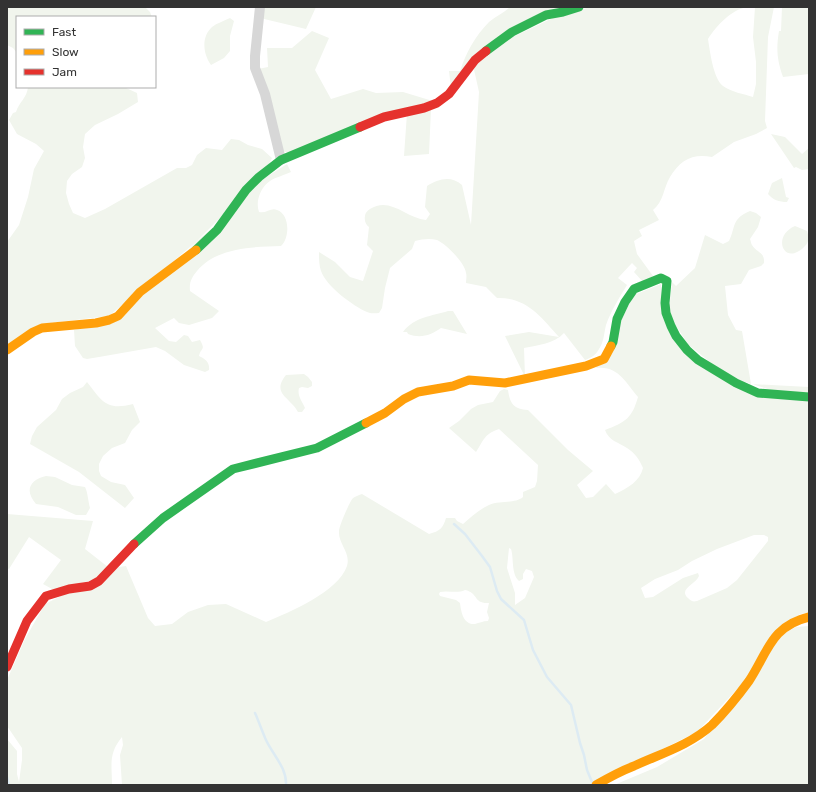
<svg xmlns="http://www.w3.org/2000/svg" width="816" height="792" viewBox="0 0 816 792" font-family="Rubik,sans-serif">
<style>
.green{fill:#f1f5ed;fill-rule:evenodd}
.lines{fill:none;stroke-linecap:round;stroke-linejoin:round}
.stream{stroke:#ddebf3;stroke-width:2.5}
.street{stroke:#d7d7d7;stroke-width:10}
.fast{stroke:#30b455;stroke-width:9}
.slow{stroke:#ff9f0a;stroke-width:9}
.jam{stroke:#e5322d;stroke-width:9}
</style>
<rect width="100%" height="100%" fill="#fff"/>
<!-- green -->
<path class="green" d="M 7,7 L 145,7 L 150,12 L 152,17 L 17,17 L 17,53 L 13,48 L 7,45 Z
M 262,7 L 316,7 L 306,29 L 260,18 Z
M 510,7 L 571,7 L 514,27 L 451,88 L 449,71 L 460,71 C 466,53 475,36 489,22 C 496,16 504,13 510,7 Z
M 590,7 L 747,7 C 731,10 717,25 708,39 C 710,51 713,78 723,86 C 731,92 744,94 753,97 L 756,84 L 756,62 L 753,37 L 755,7 L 774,7 L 768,37 L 765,121 L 767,128 L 756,134 L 734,142 L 712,157 C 693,153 680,160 670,177 C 663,189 664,201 653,210 L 659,220 L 639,230 L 642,236 L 634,241 L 637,254 L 653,276 L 643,282 L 634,272 L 637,268 L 632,263 L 618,278 L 627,285 C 619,298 611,311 606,325 C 604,333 604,342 599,349 C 596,355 591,358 585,360 L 564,333 C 554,344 538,345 524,348 L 525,377 L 505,336 L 529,332 L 559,337 C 541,317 527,297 497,298 L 486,287 L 466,283 C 466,280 467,276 466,273 C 465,263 446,244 437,240 C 430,238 422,239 415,241 L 412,249 L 390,268 L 385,288 L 382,308 L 379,313 C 375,313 371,314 367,312 C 353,306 326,286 321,271 C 319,265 319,259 319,252 L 335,262 L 350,277 L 363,281 L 373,251 L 367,245 L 369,227 C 366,225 364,221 365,216 C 365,213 367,211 370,209 C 390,196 406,218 426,220 L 430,214 L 425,207 L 427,186 C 438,179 451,175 462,185 L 471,225 L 479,92 L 473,65 L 500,43 L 557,16 Z
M 782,7 L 809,7 L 809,74 L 783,77 C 777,60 776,49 779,31 L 781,31 Z
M 230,18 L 234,21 L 230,36 L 230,51 L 224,58 L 211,65 C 203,54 201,37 212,27 C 217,23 224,21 230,18 Z
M 312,31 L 329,38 L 315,70 L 331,99 L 363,89 L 376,93 L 403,92 L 436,102 L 291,153 L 281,151 L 258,69 L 268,67 L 267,48 L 292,48 Z
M 28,87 L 124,87 L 137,93 L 138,102 L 118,114 L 95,125 L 85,134 L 83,147 L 85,158 L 82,167 L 72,174 L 67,181 L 66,193 L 69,204 L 73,213 L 85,218 L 105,209 L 177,168 L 186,168 L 192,165 L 197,155 L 206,148 L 222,150 L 231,139 L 239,140 L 248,145 L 262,149 L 272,158 L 269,164 L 223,219 L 109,316 L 50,323 L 7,348 L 7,242 L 19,225 L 28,197 L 34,169 L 44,151 L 36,144 L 17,134 L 9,120 L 13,113 L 16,112 C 19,102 27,98 28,87 Z
M 431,109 L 429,154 L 404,156 L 407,113 Z
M 771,134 L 785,137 L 802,154 L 809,148 L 809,169 L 802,170 L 796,167 L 794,168 Z
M 287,164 L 291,172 C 285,175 276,177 270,181 C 261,187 255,201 259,212 C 266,214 271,207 277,210 C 290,214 290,238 281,246 C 253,247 217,247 197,271 C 192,277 189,282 190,291 L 219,311 L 212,318 L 189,325 L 179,323 L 174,318 L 155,328 L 169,341 L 176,342 L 184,335 L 188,336 L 192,342 L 200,340 C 206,351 201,347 199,356 C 205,359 210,362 209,370 L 205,372 L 184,365 L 165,351 L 156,347 L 99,357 L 87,359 L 83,358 L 75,346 L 74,330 L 119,319 L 252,186 Z
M 782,178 L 786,197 L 789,198 L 787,202 C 779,202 773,200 768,194 L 772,183 Z
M 750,211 L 756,213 L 761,217 L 758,227 L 750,239 C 751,241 751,244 752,245 C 757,253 765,252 764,263 L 761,266 L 749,270 L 741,284 L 725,286 L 728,315 L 736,330 L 742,331 L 751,384 L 809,387 L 809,395 L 765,392 L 720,370 L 680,338 L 669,311 L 672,282 L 676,286 L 695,268 L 705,235 L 723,244 L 729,241 C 736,227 731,219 750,211 Z
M 795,226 L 807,231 C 809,237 809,242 805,246 C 784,268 771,236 795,226 Z
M 661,284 L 662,304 L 704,369 L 809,402 L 809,613 L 800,614 L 740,686 L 697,732 L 589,785 L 122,785 L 120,755 L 123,745 L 122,737 C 108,754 112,765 112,785 L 7,785 L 7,739 L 17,751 L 17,774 L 19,782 L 22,760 L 22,748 L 7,726 L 7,680 L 25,639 L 45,604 L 119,567 L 126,566 L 148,618 L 155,626 L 172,624 L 188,612 L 208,605 L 226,604 L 266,622 C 290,612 338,592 347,566 C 351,552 338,544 339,531 C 339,526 350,501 353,498 C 356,496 359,495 362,494 L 429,534 C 440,531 443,528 446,518 L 455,518 L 457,521 L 463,524 C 471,517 480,509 489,505 C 500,500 515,504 523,497 L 523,492 L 535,487 L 537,481 L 538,465 L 499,429 C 484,434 484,440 476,452 L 449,428 L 459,421 L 471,409 L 478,405 L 493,402 L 500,391 L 504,389 L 508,390 C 510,404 514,409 528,410 L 568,450 L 593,471 L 577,485 L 586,498 L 593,497 L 606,484 L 615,494 C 628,488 640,481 643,468 C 639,459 635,453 627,448 C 618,442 609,441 605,430 C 626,422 632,418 638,397 C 626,383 618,365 596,368 L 634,295 ZM 754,535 L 764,535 L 768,537 L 768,541 L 737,580 L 727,588 L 697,601 C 693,602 691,601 688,598 C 678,589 696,584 699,576 L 698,573 L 683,578 L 653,597 L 645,598 L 641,588 L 655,579 L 678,570 L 692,561 L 717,549 ZM 509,548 L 511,549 C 514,558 511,574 519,581 L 523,579 L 523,574 L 526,569 L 532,571 L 534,577 L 525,598 L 515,605 L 515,593 L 507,568 ZM 465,590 C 479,593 473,604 489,603 L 487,612 L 489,618 L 488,621 C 483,621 479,623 475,624 C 463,625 461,611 460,603 L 456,600 L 440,596 L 439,594 L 440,592 C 449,590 457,594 465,590 Z
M 448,311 L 453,311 L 467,334 L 441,328 C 431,335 421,339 408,334 L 407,332 L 403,332 C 414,317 432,316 448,311 Z
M 304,374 L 308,377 L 312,382 L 312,386 L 308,388 L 302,387 L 299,388 C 297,396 302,401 305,408 L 302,412 L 298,412 C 290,397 271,394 286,375 Z
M 87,382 C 102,401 106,411 133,404 L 140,422 L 132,430 L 125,443 L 112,448 L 103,456 L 99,464 L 99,471 L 101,476 L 111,482 L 125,485 L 134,498 L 125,508 L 79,472 L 30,444 L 32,436 L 37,427 L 56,410 L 62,399 L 70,393 L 83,387 Z
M 46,476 L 55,477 L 72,485 L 85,487 C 88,493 88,501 90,508 L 86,515 L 76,515 L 58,507 L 36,504 C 24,490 30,480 46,476 Z
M 7,514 L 93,521 L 85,549 L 108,567 L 96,579 L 54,590 L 43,584 L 61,560 L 29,537 L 9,569 L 7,568 Z
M 809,626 L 809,785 L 614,785 L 657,767 L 704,739 L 783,634 L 796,627 Z"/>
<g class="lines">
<!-- stream -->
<path class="stream" d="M 454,524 L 465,534 L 482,556 L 490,567 L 497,591 L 501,599 L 524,620 L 533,650 L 547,677 L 571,705 L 580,743 L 584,755 L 587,770 L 592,782
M 255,713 C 259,722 262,731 266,740 C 273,755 287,768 286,785
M 7,777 L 9,785"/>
<!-- street -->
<path class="street" d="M 260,7 L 255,56 L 255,68 L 265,94 L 281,160"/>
<!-- fast -->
<path class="fast" d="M 486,51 L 512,32 L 546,15 L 563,12 L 579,7
M 196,250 L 217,230 L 246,190 L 259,177 L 281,160 L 360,127
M 611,346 L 613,342 L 617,319 L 625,302 L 634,289 L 661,278 L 667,281 L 665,303 L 666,313 L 671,326 L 676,336 L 687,350 L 698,360 L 736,383 L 758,393 L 809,397
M 134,544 L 163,518 L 233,469 L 317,448 L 366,423"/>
<!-- slow -->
<path class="slow" d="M 7,350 L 33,332 L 42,328 L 96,323 L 109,320 L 118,316 L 140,292 L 196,250
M 366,423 L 385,413 L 404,399 L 418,392 L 453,386 L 469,380 L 505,383 L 586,366 L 604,359 L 611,346
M 596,785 C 608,778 621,771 634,766 C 660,754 690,745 712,725 C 725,712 738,696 749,681 C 768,652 771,626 809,617"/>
<!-- jam -->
<path class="jam" d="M 360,127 L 384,117 L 424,108 L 437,103 L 449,94 L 475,60 L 486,51
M 7,667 L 27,621 L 46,596 L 69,589 L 90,586 L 99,581 L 134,544"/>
</g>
<!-- border -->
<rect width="816" height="792" fill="none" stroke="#333333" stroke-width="16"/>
<!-- legend -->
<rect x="16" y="16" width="140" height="72" fill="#ffffff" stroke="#adadad"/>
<rect x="24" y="29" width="20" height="6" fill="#30b455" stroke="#adadad"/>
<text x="52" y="36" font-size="12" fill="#333333">Fast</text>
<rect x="24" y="49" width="20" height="6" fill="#ff9f0a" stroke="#adadad"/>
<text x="52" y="56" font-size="12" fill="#333333">Slow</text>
<rect x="24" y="69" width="20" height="6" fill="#e5322d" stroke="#adadad"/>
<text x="52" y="76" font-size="12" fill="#333333">Jam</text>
</svg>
